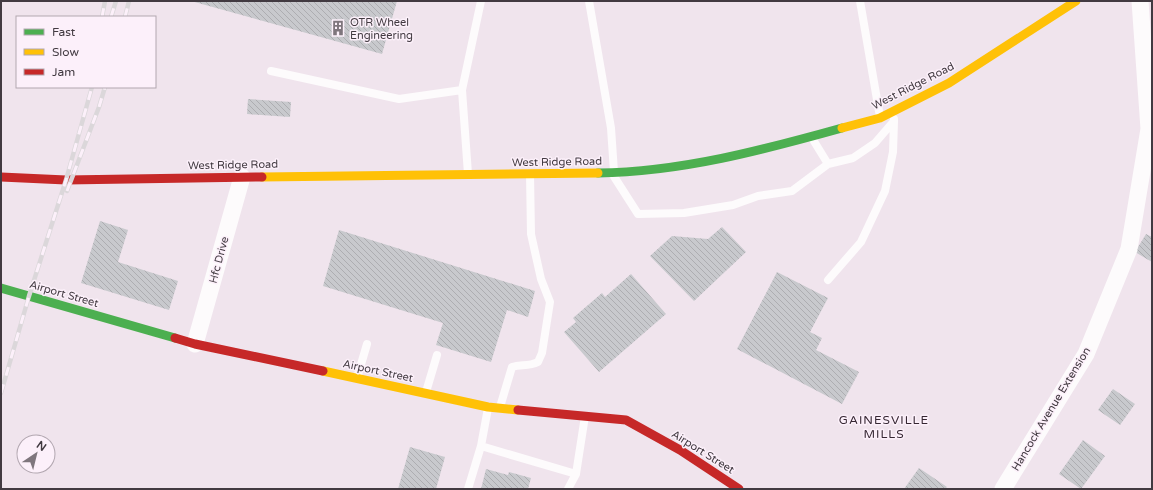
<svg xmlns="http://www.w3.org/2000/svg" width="1153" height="490" viewBox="0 0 1153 490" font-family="'Varela Round',sans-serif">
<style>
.building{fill:url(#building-back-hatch)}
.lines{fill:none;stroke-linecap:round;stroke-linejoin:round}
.lane{stroke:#fdfbfc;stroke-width:8}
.street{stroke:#fdfbfc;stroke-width:17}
.fast{stroke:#4caf50;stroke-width:9}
.slow{stroke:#ffc107;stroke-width:9}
.jam{stroke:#c62828;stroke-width:9}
.rail-casing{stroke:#dbd7da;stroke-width:4.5}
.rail{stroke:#fcf0fa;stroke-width:3;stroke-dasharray:9;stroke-linecap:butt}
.labels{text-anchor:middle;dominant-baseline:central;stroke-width:3;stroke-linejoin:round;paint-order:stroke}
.poi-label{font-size:11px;fill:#423a41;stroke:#fcf0fa;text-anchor:start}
.street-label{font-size:11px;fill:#423a41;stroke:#fcf0fa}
.neighbourhood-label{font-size:12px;letter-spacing:1px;fill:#352632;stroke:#fcf0fa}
</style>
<defs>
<pattern id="building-back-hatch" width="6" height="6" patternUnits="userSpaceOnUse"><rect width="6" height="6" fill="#c8c9cd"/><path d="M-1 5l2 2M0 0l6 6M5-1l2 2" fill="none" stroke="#adadb1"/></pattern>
</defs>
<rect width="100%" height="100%" fill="#f0e4ed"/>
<!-- building -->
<path class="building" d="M 191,1 L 397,1 L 382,54 Z
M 248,99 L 291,102 L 290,117 L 247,114 Z
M 100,221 L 128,230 L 118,262 L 178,281 L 169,310 L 81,283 Z
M 722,227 L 746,252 L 694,301 L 650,256 L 672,236 L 708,239 Z
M 339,230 L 535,291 L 528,317 L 507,310 L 491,362 L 436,345 L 443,323 L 323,286 Z
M 1146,234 L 1152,237 L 1152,262 L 1135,252 Z
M 777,272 L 828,298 L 810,332 L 822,338 L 816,350 L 859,372 L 842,404 L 737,349 Z
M 631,274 L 666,314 L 599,372 L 564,332 L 576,322 L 573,318 L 602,293 L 605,297 Z
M 1113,389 L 1135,404 L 1120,425 L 1098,410 Z
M 1083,440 L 1105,456 L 1081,489 L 1059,474 Z
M 410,447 L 445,457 L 436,489 L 398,489 Z
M 919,468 L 947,487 L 945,489 L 904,489 Z
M 486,469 L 508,475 L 509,472 L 531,478 L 528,489 L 481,489 Z"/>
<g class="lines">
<!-- lane -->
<path class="lane" d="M 589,1 L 611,128 L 614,172
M 860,1 L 880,117
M 271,71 L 399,99 L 462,90
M 828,164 L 853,158 L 875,143 L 894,121 L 894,119
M 468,174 L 462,90 L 481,1
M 613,175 L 638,214 L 684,213 L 733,205 L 758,196 L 792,191 L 828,164 L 812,138
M 828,280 L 861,242 L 885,191 L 893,152 L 894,121
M 357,378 L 367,344
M 426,392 L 437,355
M 500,407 L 512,367 C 521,364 528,367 538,362 L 542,353 L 550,302 L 541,279 L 531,234 L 530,174
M 481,446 L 576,474
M 468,489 L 481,446 L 488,408
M 568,489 L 576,474 L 585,416"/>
<!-- street -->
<path class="street" d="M 195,344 L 242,177
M 1003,489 L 1086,354 L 1129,249 L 1149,129 L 1140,1"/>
<!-- fast -->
<path class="fast" d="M 598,173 C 681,172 763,150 842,128
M 1,288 L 175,338"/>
<!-- slow -->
<path class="slow" d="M 842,128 L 880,118 L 949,83 L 1076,1
M 262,177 L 598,173
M 323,371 L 488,407 L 518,410"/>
<!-- jam -->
<path class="jam" d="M 1,177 L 66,180 L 262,177
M 175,338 L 195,344 L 323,371
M 518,410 L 626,420 L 680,450 L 739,489"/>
<!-- rail casing -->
<g class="rail-casing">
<path id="rail" d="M 102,17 L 105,1
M 111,17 L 116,1
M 125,17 L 129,1
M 67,191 L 99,107 L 105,87
M 1,393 L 29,296 L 66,180 L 92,87"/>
</g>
<!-- rail -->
<use href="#rail" class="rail"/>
</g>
<!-- icons -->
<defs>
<g id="building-bare" transform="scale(1.2)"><path d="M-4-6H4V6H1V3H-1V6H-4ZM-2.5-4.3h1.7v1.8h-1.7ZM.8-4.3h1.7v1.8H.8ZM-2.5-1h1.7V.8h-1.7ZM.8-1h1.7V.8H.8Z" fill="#7f767d" stroke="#fcf0fa" stroke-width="2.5" paint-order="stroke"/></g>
</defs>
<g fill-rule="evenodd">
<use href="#building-bare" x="338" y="28"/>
</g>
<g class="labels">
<!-- poi labels -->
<g class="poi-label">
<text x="350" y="22">OTR Wheel<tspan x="350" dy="13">Engineering</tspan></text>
</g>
<!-- street labels -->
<g class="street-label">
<text transform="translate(913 86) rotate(-27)">West Ridge Road</text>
<text transform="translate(557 162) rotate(-1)">West Ridge Road</text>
<text transform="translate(233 165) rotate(-1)">West Ridge Road</text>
<text transform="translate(219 260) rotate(-75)">Hfc Drive</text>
<text transform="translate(64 294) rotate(16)">Airport Street</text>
<text transform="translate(378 371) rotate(12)">Airport Street</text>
<text transform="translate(1051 409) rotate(-59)">Hancock Avenue Extension</text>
<text transform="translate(703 452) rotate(32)">Airport Street</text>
</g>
<!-- neighbourhood labels -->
<g class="neighbourhood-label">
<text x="884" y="420">GAINESVILLE<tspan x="884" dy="14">MILLS</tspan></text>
</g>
</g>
<!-- border -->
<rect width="1153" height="490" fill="none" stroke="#423a41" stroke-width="4"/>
<!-- legend -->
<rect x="16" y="16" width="140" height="72" fill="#fcf0fa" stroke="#b2a7b0"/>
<rect x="24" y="29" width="20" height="6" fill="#4caf50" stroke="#b2a7b0"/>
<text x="52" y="36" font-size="12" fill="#423a41">Fast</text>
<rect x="24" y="49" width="20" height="6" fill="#ffc107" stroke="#b2a7b0"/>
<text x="52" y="56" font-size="12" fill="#423a41">Slow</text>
<rect x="24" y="69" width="20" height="6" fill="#c62828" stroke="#b2a7b0"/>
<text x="52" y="76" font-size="12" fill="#423a41">Jam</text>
<!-- north arrow -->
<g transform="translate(36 454) rotate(35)"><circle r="19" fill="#fcf0fa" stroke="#b2a7b0"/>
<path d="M0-3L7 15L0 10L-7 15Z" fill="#7f767d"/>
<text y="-6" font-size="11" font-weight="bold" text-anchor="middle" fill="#423a41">N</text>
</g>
</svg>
